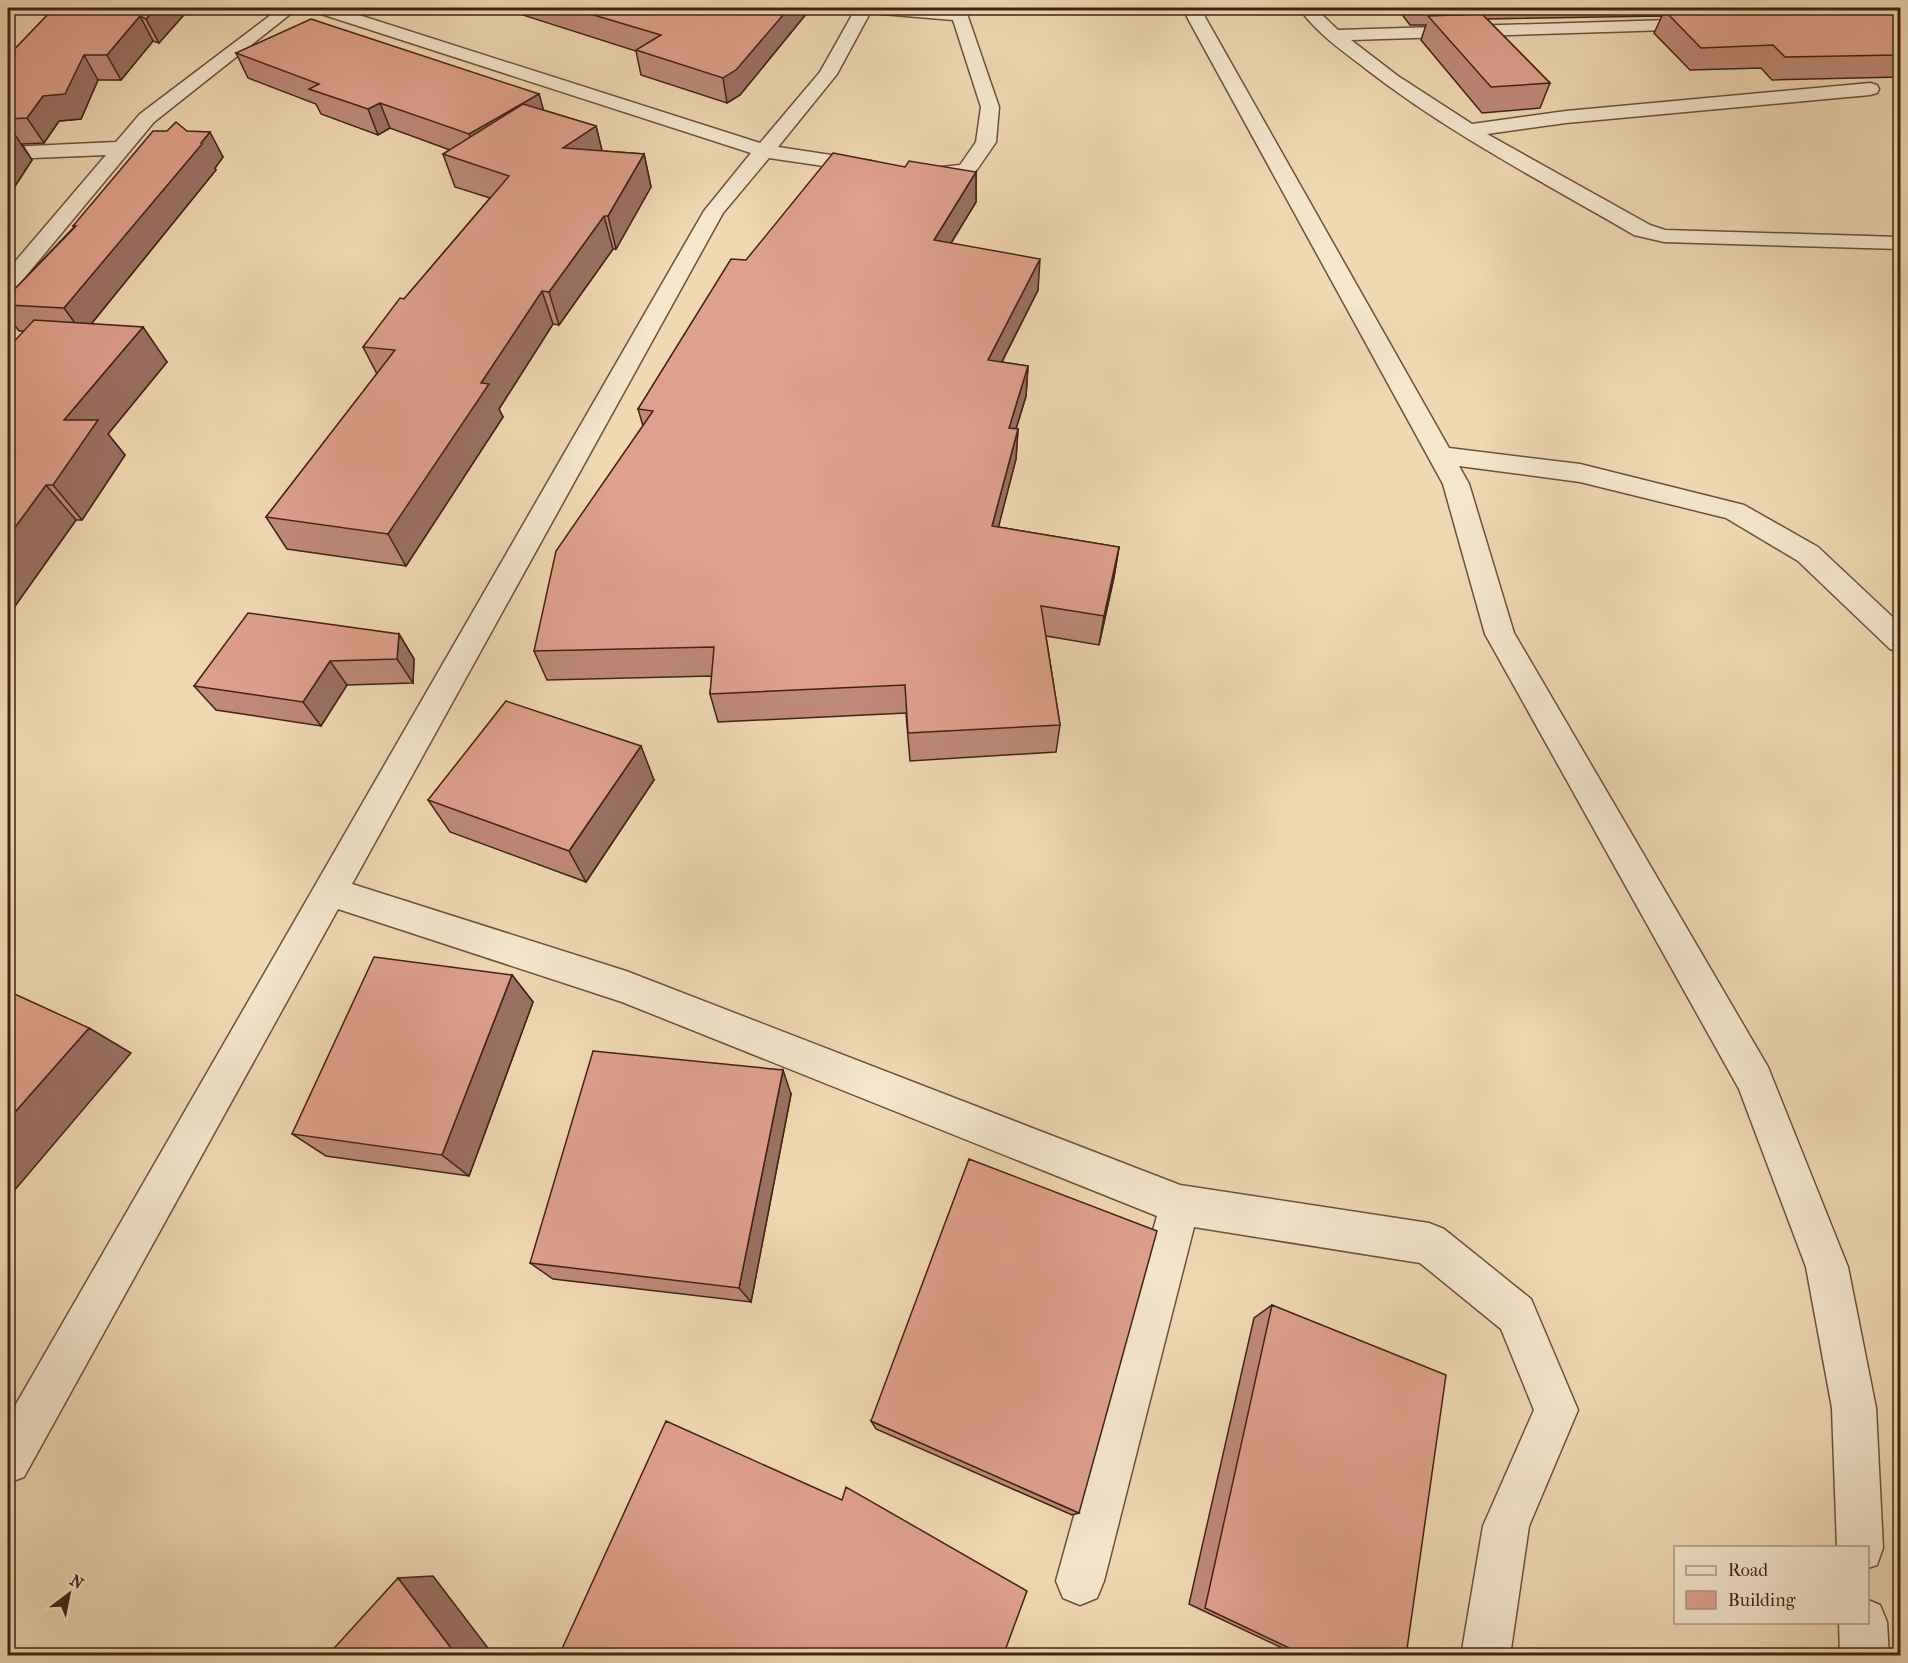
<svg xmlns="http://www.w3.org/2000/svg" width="1908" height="1663" viewBox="0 0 1908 1663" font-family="'IM FELL French Canon',serif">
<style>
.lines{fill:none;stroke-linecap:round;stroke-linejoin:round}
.minor-casing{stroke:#6d503b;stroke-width:3}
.minor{fill:#f5e6cc;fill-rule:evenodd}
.wall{fill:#bf8a78;stroke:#412214;stroke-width:1.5}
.shaded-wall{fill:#9b7162;stroke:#412214;stroke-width:1.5}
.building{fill:#dea18c;stroke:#412214;stroke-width:1.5}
</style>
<rect width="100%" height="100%" fill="#f0d8b0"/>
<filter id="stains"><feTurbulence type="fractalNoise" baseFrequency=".00333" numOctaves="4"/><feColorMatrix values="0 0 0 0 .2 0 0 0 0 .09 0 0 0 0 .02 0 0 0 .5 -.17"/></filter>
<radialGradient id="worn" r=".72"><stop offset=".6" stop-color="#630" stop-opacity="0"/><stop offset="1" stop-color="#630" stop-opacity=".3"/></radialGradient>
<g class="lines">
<!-- minor casing -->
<g class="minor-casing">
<path id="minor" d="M 280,8 L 298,8 L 154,122 L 16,288 L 8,290 L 8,270 L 106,155 L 8,159 L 8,147 L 116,142 L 140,114 Z
M 313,8 L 337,8 L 760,143 L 820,72 L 856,8 L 930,8 L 966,11 L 999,107 L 996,142 L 974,174 L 931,181 L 915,178 L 912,174 L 915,170 L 960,165 L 976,142 L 981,107 L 953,20 L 870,13 L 837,74 L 778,147 L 871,161 L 878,163 L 881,167 L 878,171 L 871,173 L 769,158 L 723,213 L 352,884 L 626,971 L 1180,1185 L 1429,1223 L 1444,1229 L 1531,1299 L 1578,1410 L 1529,1526 L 1510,1656 L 1461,1656 L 1483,1526 L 1534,1410 L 1501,1329 L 1420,1263 L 1194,1227 L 1104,1581 L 1097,1598 L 1080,1605 L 1063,1598 L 1056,1581 L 1157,1216 L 622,1002 L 338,909 L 24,1477 L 8,1483 L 8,1418 L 704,211 L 751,153 L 315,12 Z
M 1188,8 L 1204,8 L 1205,17 L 1449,448 L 1580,464 L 1744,505 L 1818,547 L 1900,624 L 1900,652 L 1890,649 L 1798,561 L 1726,518 L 1580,482 L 1459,466 L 1469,484 L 1514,633 L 1768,1067 L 1848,1267 L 1876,1408 L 1883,1548 L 1877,1565 L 1868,1568 L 1868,1548 L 1837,1548 L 1832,1408 L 1806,1267 L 1739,1089 L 1485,634 L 1443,484 L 1187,17 Z
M 1299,8 L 1315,8 L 1338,30 L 1702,19 L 1708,20 L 1711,24 L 1708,28 L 1702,29 L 1351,40 L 1398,76 L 1472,124 L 1566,111 L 1870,83 L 1877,85 L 1879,89 L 1877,93 L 1870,95 L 1566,123 L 1487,134 L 1650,225 L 1665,230 L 1900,237 L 1900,249 L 1664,242 L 1634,235 C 1543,182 1450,134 1366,69 C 1343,51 1316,33 1299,8 Z
M 1868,1600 L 1880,1605 L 1887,1622 L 1889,1656 L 1840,1656 L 1839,1622 L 1868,1622 Z"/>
</g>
<!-- minor -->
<use href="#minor" class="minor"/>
</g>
<!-- wall -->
<path class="wall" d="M 54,8 L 190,8 L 159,43 L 153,41 L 121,80 L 98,80 L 81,119 L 59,121 L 44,143 L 22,144 L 32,160 L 8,197 L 8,56 Z
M 506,8 L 811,8 L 740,95 L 727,103 L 641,75 L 636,51 L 507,10 Z
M 1397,8 L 1465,8 L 1463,15 L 1471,14 L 1466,8 L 1900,8 L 1900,77 L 1772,80 L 1761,68 L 1690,70 L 1654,33 L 1662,16 L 1487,19 L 1550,83 L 1540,108 L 1482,113 L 1421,40 L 1426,25 L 1410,25 Z
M 236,53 L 539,94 L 543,110 L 596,126 L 602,151 L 644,154 L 651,187 L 616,249 L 613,249 L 559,325 L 553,324 L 499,409 L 503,417 L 406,566 L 287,549 L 266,517 L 377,374 L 363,347 L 490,198 L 455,187 L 443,154 L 450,150 L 390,128 L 378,135 L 321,114 L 316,104 L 248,78 Z
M 187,131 L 223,157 L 215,168 L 216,170 L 92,323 L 167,362 L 108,434 L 125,455 L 82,520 L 76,520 L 8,616 L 23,331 L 19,331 L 8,316 L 8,296 L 74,227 L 73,226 Z
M 976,172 L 976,202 L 951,243 L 1038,290 L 1002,362 L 1028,366 L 1026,396 L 1016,429 L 1018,429 L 1016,459 L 998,527 L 1119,547 L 1114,577 L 1099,645 L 1046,636 L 1060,725 L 1056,752 L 910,761 L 906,713 L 718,722 L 710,694 L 712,676 L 547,680 L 534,651 L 643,426 L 638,409 L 746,260 Z
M 399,634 L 414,659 L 413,683 L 347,685 L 321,726 L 216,710 L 194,686 Z
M 654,780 L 586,882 L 450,832 L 428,800 Z
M 512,975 L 533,1002 L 469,1176 L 326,1156 L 292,1134 Z
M 791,1094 L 751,1302 L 553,1279 L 530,1263 Z
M 1272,1305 L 1406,1656 L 1299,1656 L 1189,1604 L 1254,1318 Z
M 871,1421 L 1079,1513 L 1072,1515 L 876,1429 Z"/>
<!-- shaded-wall -->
<path class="shaded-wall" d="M 156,8 L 190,8 L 159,43 L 146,19 Z
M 789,8 L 811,8 L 740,95 L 727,103 L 723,78 Z
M 140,16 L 153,41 L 121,80 L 107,55 Z
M 84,55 L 98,80 L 81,119 L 59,121 L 44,143 L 27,118 L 43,96 Z
M 539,94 L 546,119 L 478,159 L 469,134 Z
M 380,103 L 390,128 L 378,135 L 368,109 Z
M 596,126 L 604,159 L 563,148 Z
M 210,132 L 223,157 L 215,168 L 216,170 L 83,334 L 64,308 Z
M 15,135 L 32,160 L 8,197 L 8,146 Z
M 644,154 L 651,187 L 616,249 L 608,216 Z
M 976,172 L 976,202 L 934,271 L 934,240 Z
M 604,216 L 613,249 L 559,325 L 549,292 Z
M 1040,259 L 1038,290 L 987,391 L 988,360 Z
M 542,291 L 553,324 L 499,409 L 503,417 L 406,566 L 388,534 L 481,383 Z
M 143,327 L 167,362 L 108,434 L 125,455 L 82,520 L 53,485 L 64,420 Z
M 1028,366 L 1026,396 L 1007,458 L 1009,428 Z
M 1018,429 L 1016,459 L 991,556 L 992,526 Z
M 46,485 L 76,520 L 8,616 L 8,537 Z
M 1119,547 L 1114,577 L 1099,645 L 1104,616 Z
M 399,634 L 414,659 L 413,683 L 397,659 Z
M 330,661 L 347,685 L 321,726 L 303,702 Z
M 641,746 L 654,780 L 586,882 L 569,851 Z
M 512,975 L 533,1002 L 469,1176 L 442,1155 Z
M 89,1028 L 131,1053 L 8,1198 L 8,1120 Z
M 783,1070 L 791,1094 L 751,1302 L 739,1288 Z
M 433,1576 L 494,1656 L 457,1656 L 398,1578 Z"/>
<!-- building -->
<path class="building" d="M 54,8 L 156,8 L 146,19 L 140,16 L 107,55 L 84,55 L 65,94 L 43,96 L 27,118 L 8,119 L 8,56 Z
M 570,8 L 789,8 L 736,70 L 723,78 L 636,50 L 661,35 Z
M 1665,11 L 1900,13 L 1900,55 L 1785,57 L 1773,45 L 1701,48 Z
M 1482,14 L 1550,83 L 1491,87 L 1428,16 Z
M 311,19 L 539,94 L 469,134 L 380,103 L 368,109 L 309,89 L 319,84 L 236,53 Z
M 523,104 L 596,126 L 563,148 L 644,154 L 608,216 L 604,216 L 549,292 L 542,291 L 481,383 L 489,384 L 388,534 L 266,517 L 395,350 L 363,347 L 400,298 L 404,299 L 509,176 L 443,154 Z
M 176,122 L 187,131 L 210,132 L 201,143 L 202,144 L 64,308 L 8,305 L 8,296 L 76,226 L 73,226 L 153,131 L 167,131 Z
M 8,135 L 15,135 L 8,146 Z
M 833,153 L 905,167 L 909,161 L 976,172 L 934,240 L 1040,259 L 988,360 L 1028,366 L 1009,428 L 1018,429 L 992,526 L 1119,547 L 1104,616 L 1041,606 L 1060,725 L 908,733 L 905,685 L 710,694 L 714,647 L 534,651 L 556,551 L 653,411 L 638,409 L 731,259 L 746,260 Z
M 34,320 L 143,327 L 64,420 L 98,420 L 53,485 L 46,485 L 8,537 L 8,348 Z
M 248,613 L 399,634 L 397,659 L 330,661 L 303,702 L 194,686 Z
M 506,701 L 641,746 L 569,851 L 428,800 Z
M 374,957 L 512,975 L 442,1155 L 292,1134 Z
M 8,991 L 89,1028 L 8,1120 Z
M 593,1051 L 783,1070 L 739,1288 L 530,1263 Z
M 969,1159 L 1157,1231 L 1079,1513 L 871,1421 Z
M 1272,1305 L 1446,1375 L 1406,1656 L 1306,1656 L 1205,1608 Z
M 666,1421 L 842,1500 L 846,1487 L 1027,1591 L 1003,1656 L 569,1656 L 561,1651 Z
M 398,1578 L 457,1656 L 327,1656 Z"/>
<!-- margin -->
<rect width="1908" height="1663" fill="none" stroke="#f0d8b0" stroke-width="30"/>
<rect x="9" y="9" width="1890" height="1645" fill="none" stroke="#412214" stroke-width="3"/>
<rect x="15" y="15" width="1878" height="1633" fill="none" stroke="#412214" stroke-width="1.5"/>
<!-- legend -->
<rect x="1674" y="1546" width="195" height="78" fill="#f5e6cc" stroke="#ad9882" stroke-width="1.5"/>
<rect x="1686" y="1566" width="30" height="9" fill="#f5e6cc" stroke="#ad9882" stroke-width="1.5"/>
<text x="1728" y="1576" font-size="18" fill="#412214">Road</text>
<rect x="1686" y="1591" width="30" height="18" fill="#dea18c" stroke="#ad9882" stroke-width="1.5"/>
<text x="1728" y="1606" font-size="18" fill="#412214">Building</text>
<!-- north arrow -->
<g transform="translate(69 1594) rotate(32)" stroke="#f5e6cc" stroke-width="4.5" paint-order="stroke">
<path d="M0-4.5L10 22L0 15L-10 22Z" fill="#412214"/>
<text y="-9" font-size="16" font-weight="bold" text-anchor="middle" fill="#412214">N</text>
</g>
<rect width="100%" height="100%" filter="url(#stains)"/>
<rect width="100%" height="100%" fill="url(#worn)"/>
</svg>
